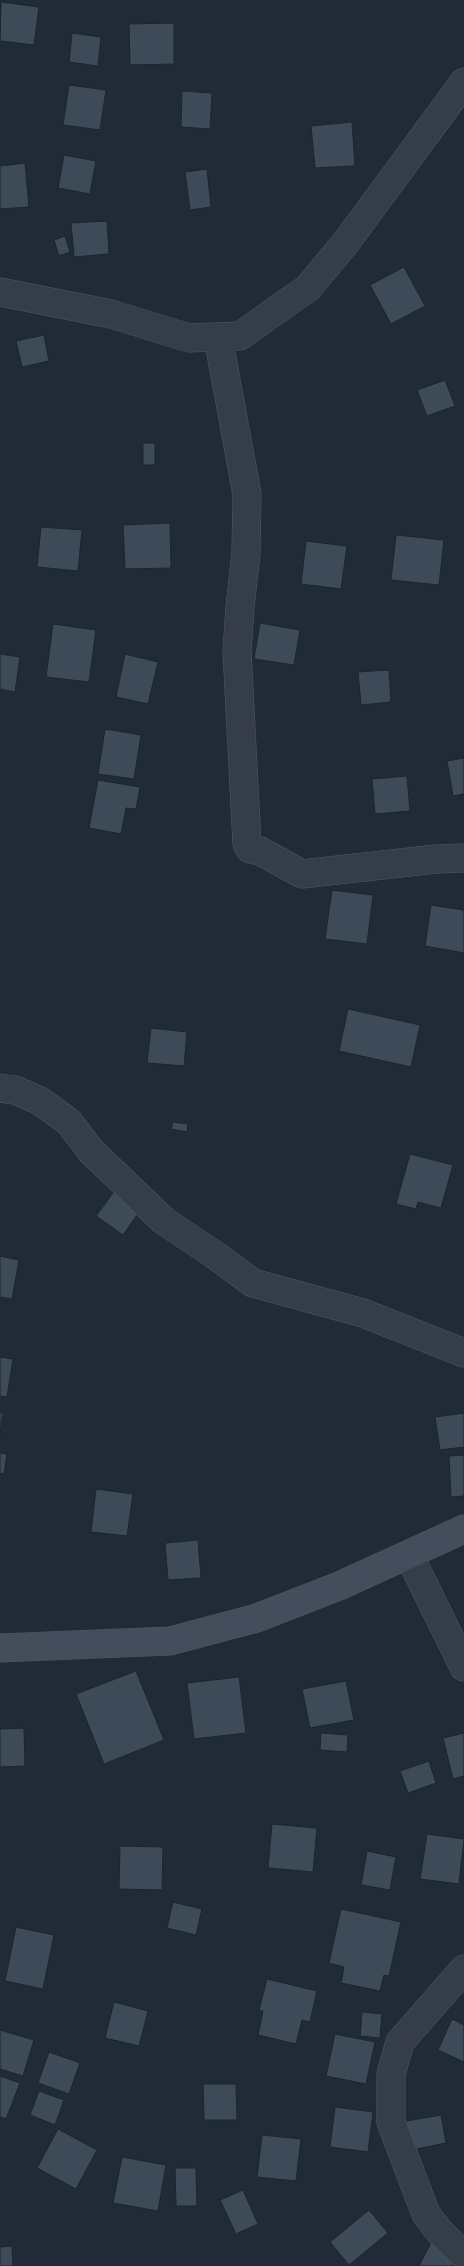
<svg xmlns="http://www.w3.org/2000/svg" width="464" height="2266" viewBox="0 0 464 2266" font-family="'Titillium Web',sans-serif">
<style>
.building{fill:#3d4a58;stroke:#1c2430}
.lines{fill:none;stroke-linecap:round;stroke-linejoin:round}
.street-casing{stroke:#505864;stroke-width:29}
.secondary-casing{stroke:#505864;stroke-width:29}
.street{stroke:#353d49;stroke-width:28}
.secondary{stroke:#434d5c;stroke-width:28}
</style>
<rect width="100%" height="100%" fill="#212b38"/>
<!-- building -->
<path class="building" d="M 1,2 L 39,7 L 34,45 L 0,41 Z
M 174,23 L 174,64 L 130,65 L 129,24 Z
M 72,33 L 101,37 L 98,66 L 69,62 Z
M 69,85 L 106,90 L 100,130 L 63,125 Z
M 182,91 L 212,93 L 210,129 L 181,127 Z
M 352,122 L 355,166 L 315,168 L 311,126 Z
M 64,155 L 96,161 L 90,194 L 58,188 Z
M 25,163 L 29,207 L 0,209 L 0,166 Z
M 207,169 L 211,207 L 190,210 L 185,172 Z
M 107,221 L 109,254 L 74,257 L 71,223 Z
M 65,236 L 70,252 L 59,256 L 54,240 Z
M 404,267 L 425,306 L 391,324 L 370,285 Z
M 44,335 L 49,361 L 22,367 L 16,341 Z
M 445,380 L 455,406 L 427,416 L 417,390 Z
M 143,443 L 155,443 L 155,465 L 143,465 Z
M 170,523 L 171,568 L 125,569 L 123,525 Z
M 41,527 L 82,530 L 78,571 L 37,567 Z
M 396,535 L 444,540 L 439,585 L 391,580 Z
M 306,541 L 347,546 L 341,589 L 301,584 Z
M 260,623 L 300,630 L 294,665 L 254,659 Z
M 53,624 L 96,630 L 89,682 L 46,677 Z
M 0,654 L 20,657 L 15,692 L 0,689 Z
M 125,654 L 158,662 L 148,704 L 116,697 Z
M 389,670 L 391,702 L 361,705 L 358,672 Z
M 105,729 L 141,735 L 134,779 L 98,774 Z
M 464,758 L 464,794 L 453,796 L 447,761 Z
M 407,776 L 410,811 L 375,814 L 372,779 Z
M 98,780 L 140,787 L 136,809 L 126,808 L 121,834 L 89,828 Z
M 332,890 L 373,895 L 367,944 L 325,939 Z
M 431,905 L 464,910 L 464,953 L 425,946 Z
M 348,1009 L 420,1025 L 411,1067 L 339,1051 Z
M 151,1028 L 187,1032 L 184,1066 L 147,1063 Z
M 173,1122 L 188,1124 L 187,1132 L 171,1129 Z
M 410,1154 L 453,1165 L 441,1208 L 418,1202 L 416,1209 L 396,1204 Z
M 116,1189 L 142,1208 L 123,1235 L 96,1216 Z
M 0,1256 L 19,1260 L 12,1299 L 0,1297 Z
M 0,1357 L 13,1359 L 7,1397 L 0,1396 Z
M 0,1412 L 3,1413 L 0,1436 Z
M 464,1413 L 464,1447 L 440,1450 L 435,1417 Z
M 0,1453 L 7,1454 L 4,1474 L 0,1473 Z
M 464,1455 L 464,1496 L 451,1497 L 449,1456 Z
M 96,1489 L 133,1494 L 127,1536 L 91,1532 Z
M 198,1540 L 201,1578 L 168,1580 L 165,1543 Z
M 136,1671 L 164,1740 L 104,1764 L 76,1694 Z
M 239,1677 L 246,1733 L 194,1739 L 187,1683 Z
M 346,1681 L 354,1720 L 310,1728 L 302,1689 Z
M 24,1728 L 25,1766 L 0,1767 L 0,1729 Z
M 321,1733 L 348,1735 L 347,1752 L 320,1750 Z
M 464,1733 L 464,1776 L 453,1779 L 443,1738 Z
M 429,1761 L 436,1783 L 408,1793 L 400,1771 Z
M 272,1824 L 317,1828 L 313,1872 L 268,1868 Z
M 427,1834 L 464,1839 L 459,1884 L 420,1879 Z
M 120,1846 L 163,1847 L 162,1890 L 119,1889 Z
M 367,1851 L 396,1857 L 390,1890 L 361,1885 Z
M 173,1902 L 202,1909 L 196,1935 L 167,1928 Z
M 341,1909 L 401,1922 L 389,1976 L 384,1975 L 380,1991 L 341,1983 L 344,1967 L 329,1963 Z
M 16,1927 L 54,1935 L 43,1989 L 5,1981 Z
M 267,1979 L 317,1991 L 310,2022 L 302,2020 L 296,2044 L 258,2035 L 263,2011 L 259,2010 Z
M 114,2002 L 148,2011 L 139,2046 L 105,2038 Z
M 362,2012 L 382,2014 L 380,2038 L 360,2036 Z
M 452,2019 L 464,2025 L 464,2062 L 438,2050 Z
M 0,2030 L 34,2040 L 23,2076 L 0,2069 Z
M 335,2034 L 375,2042 L 366,2084 L 326,2076 Z
M 49,2052 L 80,2063 L 69,2094 L 38,2083 Z
M 0,2076 L 20,2083 L 6,2119 L 0,2117 Z
M 203,2084 L 236,2084 L 237,2120 L 204,2120 Z
M 39,2091 L 64,2100 L 55,2125 L 30,2115 Z
M 335,2107 L 373,2112 L 368,2152 L 330,2147 Z
M 441,2115 L 446,2143 L 412,2150 L 406,2121 Z
M 58,2129 L 97,2150 L 76,2189 L 37,2168 Z
M 262,2135 L 301,2139 L 296,2181 L 257,2177 Z
M 122,2157 L 166,2165 L 158,2211 L 113,2203 Z
M 175,2168 L 196,2168 L 197,2206 L 176,2206 Z
M 243,2190 L 258,2224 L 236,2234 L 220,2200 Z
M 369,2210 L 388,2233 L 349,2265 L 330,2242 Z
M 432,2241 L 458,2255 L 452,2266 L 419,2266 Z
M 12,2246 L 13,2266 L 0,2266 L 0,2247 Z"/>
<g class="lines">
<!-- street casing -->
<g class="street-casing">
<path id="street" d="M 0,292 L 111,314 L 189,338 L 240,336 L 308,288 L 347,241 L 464,82
M 218,337 L 247,494 L 246,553 L 240,607 L 237,651 L 247,844 L 250,849 L 260,851 L 302,874 L 436,859 L 464,858
M 0,1088 L 15,1090 L 40,1101 L 69,1122 L 91,1151 L 164,1221 L 215,1255 L 253,1283 L 363,1313 L 464,1353
M 409,1555 L 464,1667
M 464,1969 L 400,2042 L 391,2074 L 391,2122 L 426,2214 L 439,2231 L 464,2255"/>
</g>
<!-- secondary casing -->
<g class="secondary-casing">
<path id="secondary" d="M 0,1648 L 170,1641 L 257,1618 L 339,1586 L 464,1529"/>
</g>
<!-- street -->
<use href="#street" class="street"/>
<!-- secondary -->
<use href="#secondary" class="secondary"/>
</g>
</svg>
